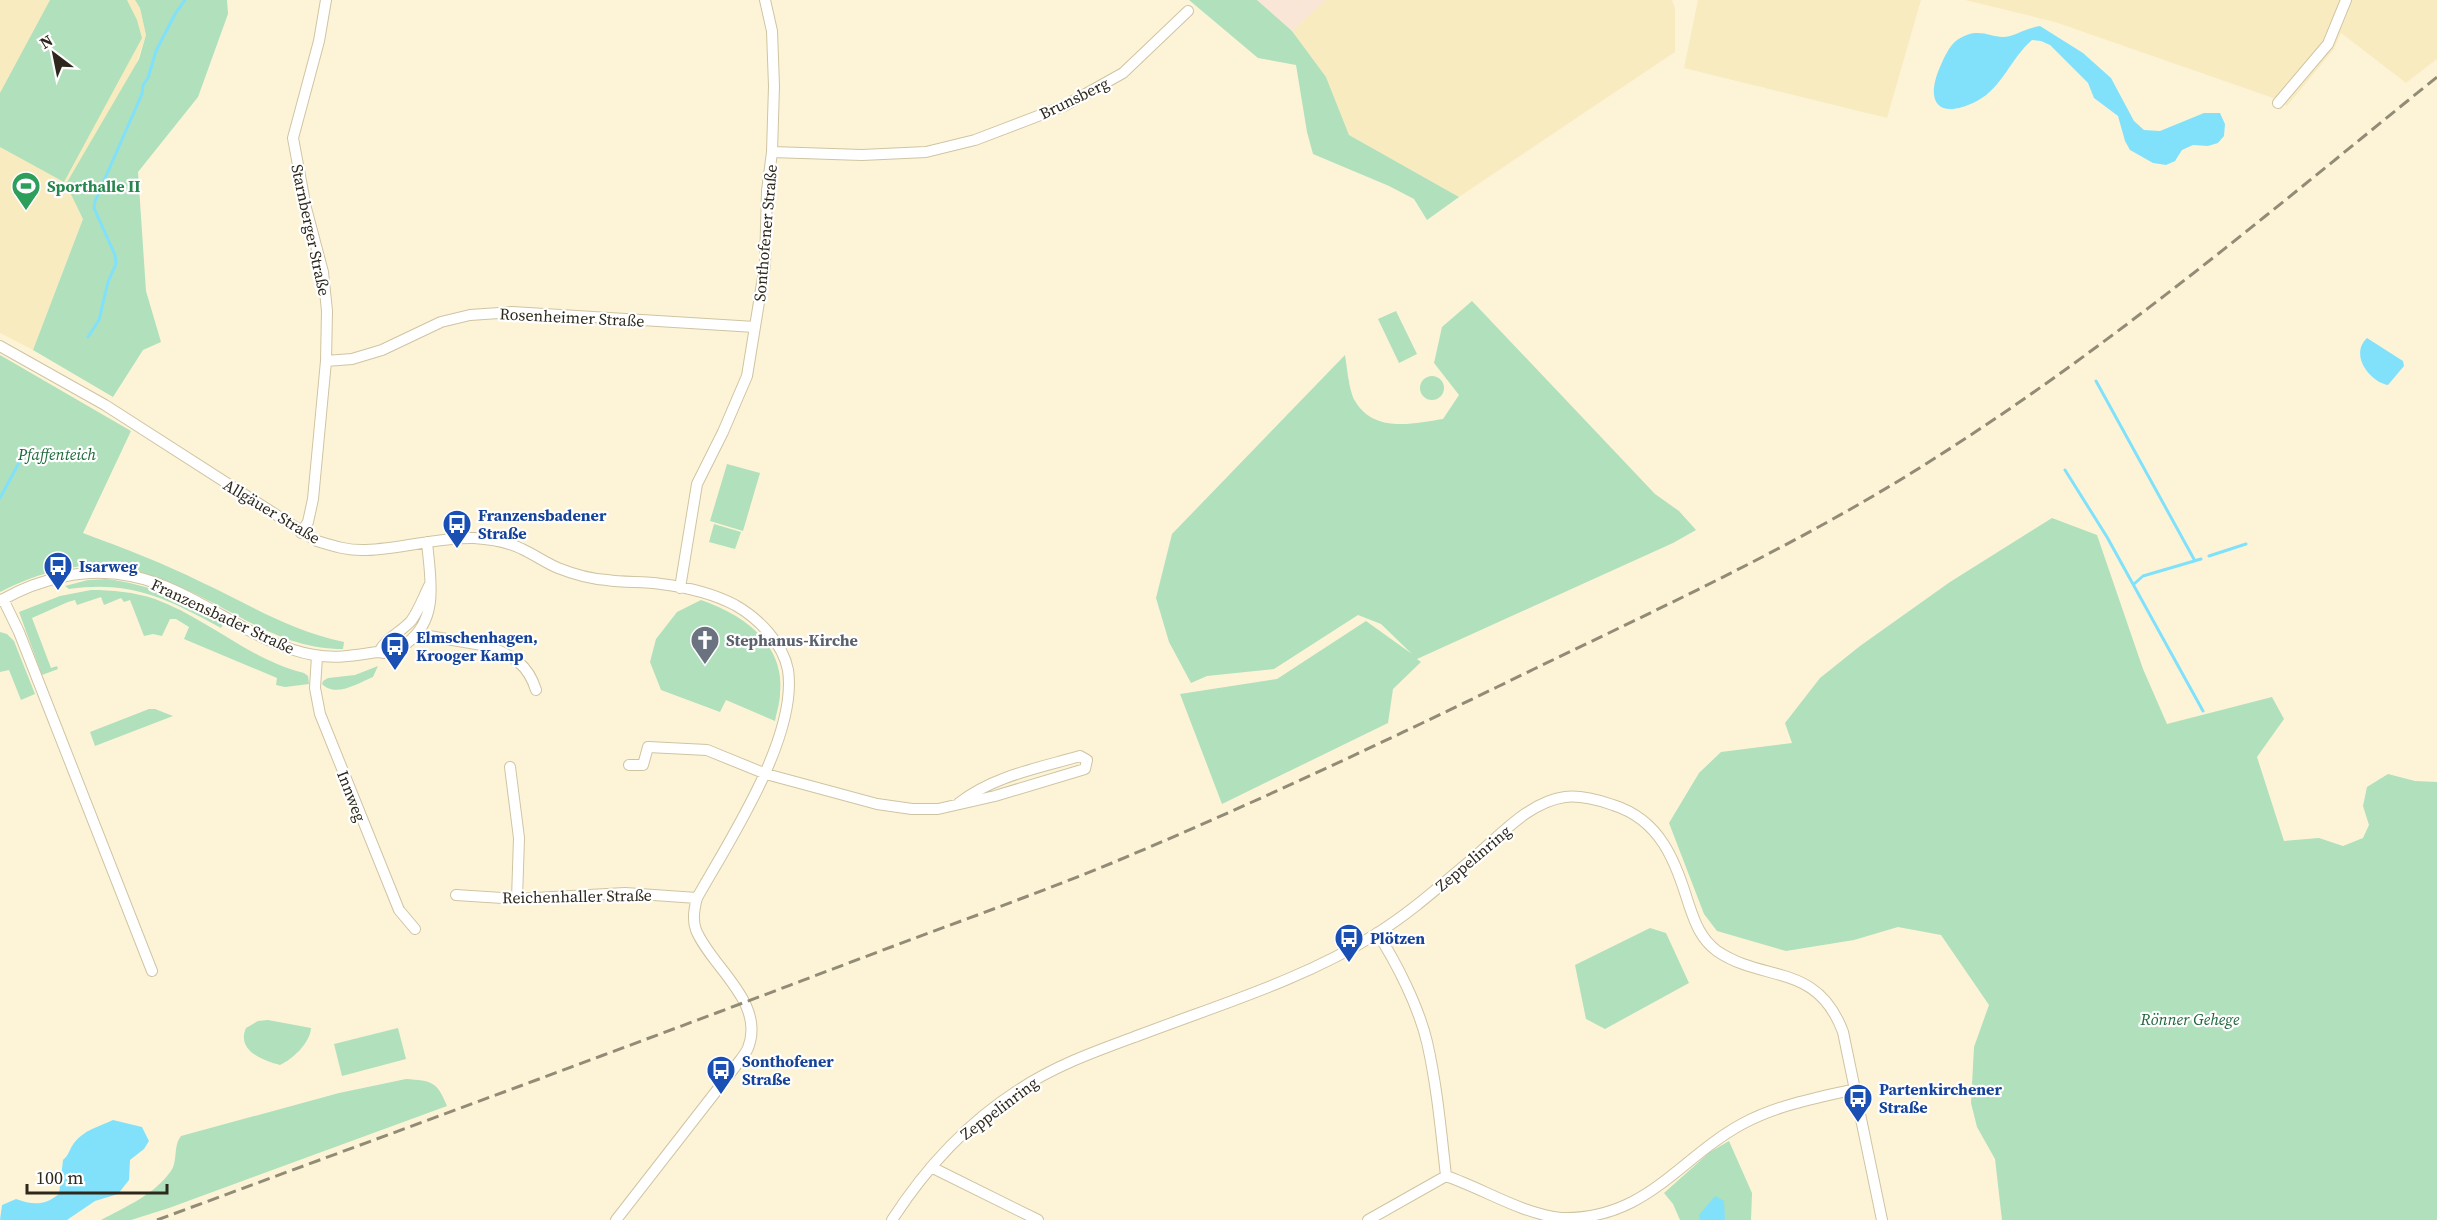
<svg xmlns="http://www.w3.org/2000/svg" width="2437" height="1220" viewBox="0 0 2437 1220" font-family="'Source Serif 4',serif">
<style>
.built{fill:#f9ebc0}
.medical{fill:#f9e6d6}
.green{fill:#b0e0bc}
.water{fill:#81e1fb}
.lines{fill:none;stroke-linecap:round;stroke-linejoin:round}
.stream{stroke:#81e1fb;stroke-width:3}
.minor-casing{stroke:#cfc4a2;stroke-width:12}
.minor{stroke:#fff;stroke-width:10}
.rail{stroke:#928b76;stroke-width:3;stroke-dasharray:12 6;stroke-linecap:butt}
.labels{text-anchor:middle;dominant-baseline:central;stroke-width:4.5;stroke-linejoin:round;paint-order:stroke}
.street-label{font-size:16px;fill:#2d281b;stroke:#fff}
.leisure-label{font-size:16px;font-weight:bold;fill:#27864d;stroke:#fff;text-anchor:start}
.park-label{font-size:16px;font-style:italic;fill:#1d673a;stroke:#fff}
.transit-label{font-size:16px;font-weight:bold;fill:#164399;stroke:#fff;text-anchor:start}
.worship-label{font-size:16px;font-weight:bold;fill:#5b616d;stroke:#fff;text-anchor:start}
</style>
<rect width="100%" height="100%" fill="#fdf4d8"/>
<!-- built -->
<path class="built" d="M 0,0 L 135,0 L 140,8 L 146,35 L 83,219 L 33,350 L 0,333 Z
M 1326,0 L 1672,0 L 1675,8 L 1675,52 L 1459,197 L 1349,135 L 1326,77 L 1292,31 Z
M 1698,0 L 1921,0 L 1887,118 L 1684,68 Z
M 1965,0 L 2437,0 L 2437,59 L 2406,83 L 2341,33 L 2334,49 L 2287,106 L 2273,98 L 2055,22 Z"/>
<!-- medical -->
<path class="medical" d="M 1257,0 L 1326,0 L 1292,31 Z"/>
<!-- green -->
<path class="green" d="M 50,0 L 127,0 L 137,20 L 142,38 L 64,182 L 0,147 L 0,93 Z
M 135,0 L 227,0 L 228,14 L 198,97 L 138,172 L 146,291 L 161,342 L 143,350 L 113,397 L 33,350 L 83,219 L 66,184 L 139,59 L 146,35 L 140,8 Z
M 1189,0 L 1257,0 L 1292,31 L 1326,77 L 1349,135 L 1459,197 L 1427,220 L 1414,199 L 1389,186 L 1313,154 L 1307,132 L 1296,65 L 1258,58 Z
M 1472,301 L 1655,494 L 1679,511 L 1696,530 L 1673,543 L 1417,659 L 1421,662 L 1393,689 L 1388,723 L 1222,804 L 1180,694 L 1277,679 L 1366,621 L 1412,654 L 1381,624 L 1358,615 L 1274,669 L 1207,676 L 1191,683 L 1169,642 L 1156,598 L 1172,534 L 1345,355 C 1347,367 1349,391 1355,401 C 1374,433 1412,424 1443,419 L 1459,395 L 1434,363 L 1442,327 Z
M 1396,311 L 1417,354 L 1399,363 L 1378,319 Z
M 0,355 L 131,431 L 83,533 C 123,548 163,563 201,582 C 251,605 288,630 344,642 L 343,649 C 303,649 271,634 236,615 C 148,568 96,544 0,592 Z
M1420 388a12 12 0 1 1 24 0a12 12 0 1 1-24 0Z
M 727,464 L 760,473 L 743,531 L 710,521 Z
M 2052,518 L 2097,535 L 2143,669 L 2167,724 L 2272,697 L 2284,719 L 2257,757 L 2284,841 L 2319,838 L 2343,846 L 2363,838 L 2369,825 L 2363,806 L 2367,787 L 2388,774 L 2415,781 L 2437,782 L 2437,1220 L 2002,1220 L 1995,1159 L 1977,1127 L 1971,1103 L 1974,1047 L 1989,1005 L 1941,935 L 1898,927 L 1854,940 L 1786,951 L 1717,931 L 1704,914 L 1669,823 L 1699,773 L 1721,752 L 1792,743 L 1785,723 L 1820,678 L 1860,646 L 1950,582 Z
M 714,524 L 741,532 L 735,549 L 709,542 Z
M 106,579 C 150,584 186,601 224,623 L 221,628 C 168,599 131,580 69,589 L 65,586 L 88,580 Z
M 91,590 C 112,590 134,592 155,599 C 207,618 250,660 304,673 L 308,676 L 309,684 L 285,687 L 276,685 L 277,678 L 184,639 L 189,627 L 176,619 L 170,619 L 162,636 L 153,634 L 144,636 L 130,600 L 124,602 L 121,598 L 104,605 L 101,597 L 77,605 L 75,600 L 68,602 L 32,618 L 51,668 L 57,666 L 58,669 L 42,675 L 19,612 L 60,596 Z
M 701,600 C 742,614 785,643 780,693 C 780,702 777,711 775,721 L 726,700 L 720,712 L 661,690 L 650,662 L 656,639 L 677,612 Z
M 0,632 L 7,634 L 14,641 L 35,694 L 21,700 L 9,670 L 0,672 Z
M 378,666 L 373,677 C 358,683 336,698 322,684 L 323,681 L 328,678 L 355,675 Z
M 149,709 L 155,709 L 173,716 L 95,746 L 90,732 Z
M 1650,928 L 1666,933 L 1689,983 L 1605,1029 L 1586,1019 L 1575,965 Z
M 268,1020 L 311,1028 C 310,1043 293,1059 280,1065 C 263,1061 236,1050 246,1028 L 258,1021 Z
M 398,1028 L 406,1059 L 342,1076 L 334,1044 Z
M 406,1079 C 432,1081 437,1081 447,1106 L 169,1208 L 131,1220 L 101,1220 C 125,1207 154,1195 171,1171 C 178,1161 173,1146 181,1136 L 339,1093 Z
M 1729,1141 L 1752,1193 L 1751,1220 L 1680,1220 L 1673,1204 L 1664,1193 L 1710,1152 Z"/>
<!-- water -->
<path class="water" d="M 2040,26 L 2083,53 L 2111,78 L 2134,121 L 2144,130 L 2160,131 L 2204,113 L 2220,113 L 2225,124 L 2224,136 L 2218,143 L 2208,146 L 2193,145 L 2182,150 L 2175,161 L 2166,165 L 2153,163 L 2130,150 L 2125,141 L 2118,116 L 2094,98 L 2088,83 L 2050,45 L 2041,41 L 2032,40 C 2011,58 2002,88 1977,101 C 1940,120 1924,104 1940,67 C 1944,58 1949,46 1957,40 C 1981,24 1992,41 2010,36 C 2020,33 2028,28 2040,26 Z
M 2367,338 L 2403,361 L 2404,366 L 2388,385 C 2370,382 2349,355 2367,338 Z
M 113,1120 L 142,1127 L 149,1141 L 144,1149 L 130,1160 L 129,1180 L 118,1194 L 95,1201 L 67,1220 L 0,1220 L 2,1205 L 16,1199 C 33,1205 44,1206 59,1194 L 63,1160 C 69,1155 70,1148 74,1143 C 84,1130 98,1127 113,1120 Z
M 1715,1196 L 1724,1201 L 1725,1220 L 1700,1220 L 1699,1215 Z"/>
<g class="lines">
<!-- stream -->
<path class="stream" d="M 88,337 L 99,320 L 108,282 L 116,264 L 115,255 L 94,208 L 95,201 L 142,94 L 143,85 L 148,78 L 156,51 L 175,14 L 185,0
M 2096,381 L 2195,561
M 2065,470 L 2107,537 L 2203,711
M 0,498 L 20,461
M 2209,556 L 2246,544
M 2134,584 L 2143,576 L 2201,559"/>
<!-- minor casing -->
<g class="minor-casing">
<path id="minor" d="M 2278,103 L 2328,44 L 2346,0
M 772,152 L 862,155 L 926,152 L 975,140 L 1064,106 L 1123,73 L 1188,11
M 0,346 L 105,405 L 317,541 C 333,546 349,551 366,550 C 402,549 438,537 474,538 C 490,539 508,542 522,549 C 535,555 546,563 558,568 C 573,574 591,579 607,580 C 625,583 643,581 661,584 C 685,587 714,594 735,605 C 758,618 783,643 788,670 C 798,737 729,841 697,898 C 694,909 692,920 696,930 C 711,967 766,1002 748,1048 C 745,1055 739,1061 735,1067 L 616,1220
M 326,361 L 352,359 L 382,350 L 441,322 L 470,315 L 512,312 L 755,327
M 301,533 L 308,522 L 313,499 L 326,361 L 327,311 L 323,272 L 306,208 L 293,138 L 319,41 L 326,0
M 680,588 L 697,484 L 723,432 L 747,376 L 765,265 L 767,191 L 772,152 L 774,86 L 772,31 L 765,0
M 3,599 L 19,632 L 152,971
M 0,601 C 40,578 86,567 131,576 C 197,589 250,644 314,655 C 337,659 356,655 377,652 C 380,652 383,653 386,653 C 393,652 401,647 407,643 C 440,618 430,578 427,542
M 417,634 L 488,646 C 513,656 528,664 536,690
M 379,652 C 386,638 401,632 411,621 C 419,610 423,598 429,586
M 317,656 L 315,688 L 320,714 L 399,910 L 415,929
M 629,765 L 643,765 L 648,747 L 707,750 L 766,774 L 877,804 L 912,809 L 938,809 L 995,796 L 1085,769 L 1087,760 L 1080,756 C 1039,768 993,776 959,803
M 510,767 L 519,838 L 517,899
M 456,895 L 517,899 L 625,893 L 697,898
M 1377,933 C 1397,963 1419,1008 1427,1042 C 1437,1086 1441,1131 1446,1176
M 931,1167 L 1038,1220
M 892,1220 C 925,1169 966,1124 1017,1091 C 1054,1066 1096,1051 1137,1036 C 1218,1005 1303,980 1376,934 C 1410,913 1441,885 1471,860 C 1499,837 1528,802 1565,797 C 1579,795 1600,800 1613,805 C 1661,820 1675,861 1689,905 C 1695,923 1701,939 1717,951 C 1764,983 1817,962 1843,1032 L 1882,1220
M 1368,1220 L 1446,1176 C 1484,1189 1520,1213 1561,1218 C 1646,1220 1678,1159 1742,1124 C 1777,1105 1816,1098 1855,1089"/>
</g>
<!-- minor -->
<use href="#minor" class="minor"/>
<!-- rail -->
<path class="rail" d="M 157,1220 C 387,1135 617,1051 846,964 C 935,930 1024,899 1112,863 C 1255,803 1395,737 1534,669 C 1654,611 1775,555 1890,486 C 2086,368 2260,220 2437,77"/>
</g>
<!-- icons -->
<defs>
<g id="stadium-pin" transform="scale(1.5)"><path d="M0 17L-7.5 6A9.5 9.5 0 1 1 7.5 6Z" fill="#2e9e5b" stroke="#fff"/><path d="M0-5a6.5 5 0 1 0 0 10a6.5 5 0 1 0 0-10ZM-3.5-1.8h7v3.6h-7Z" fill="#fff"/></g>
<g id="bus-pin" transform="scale(1.5)"><path d="M0 17L-7.5 6A9.5 9.5 0 1 1 7.5 6Z" fill="#1a4fb4" stroke="#fff"/><path d="M-5-6H5V4H4V6H2V4H-2V6H-4V4H-5ZM-3.5-4V0h7V-4ZM-3.5 1.2v1.5H-2V1.2ZM2 1.2v1.5H3.5V1.2Z" fill="#fff"/></g>
<g id="church-pin" transform="scale(1.5)"><path d="M0 17L-7.5 6A9.5 9.5 0 1 1 7.5 6Z" fill="#6b7280" stroke="#fff"/><path d="M-1.2-6h2.4v3.5h3.3v2.4h-3.3V6h-2.4V-.1h-3.3v-2.4h3.3Z" fill="#fff"/></g>
</defs>
<g fill-rule="evenodd">
<use href="#stadium-pin" x="26" y="186"/>
<use href="#bus-pin" x="457" y="524"/>
<use href="#bus-pin" x="58" y="566"/>
<use href="#church-pin" x="705" y="640"/>
<use href="#bus-pin" x="395" y="646"/>
<use href="#bus-pin" x="1349" y="938"/>
<use href="#bus-pin" x="721" y="1070"/>
<use href="#bus-pin" x="1858" y="1098"/>
</g>
<g class="labels">
<!-- street labels -->
<g class="street-label">
<text transform="translate(1074 98) rotate(-26)">Brunsberg</text>
<text transform="translate(311 230) rotate(78)">Starnberger Straße</text>
<text transform="translate(765 233) rotate(-85)">Sonthofener Straße</text>
<text transform="translate(572 317) rotate(3)">Rosenheimer Straße</text>
<text transform="translate(272 511) rotate(31)">Allgäuer Straße</text>
<text transform="translate(223 616) rotate(25)">Franzensbader Straße</text>
<text transform="translate(352 796) rotate(69)">Innweg</text>
<text transform="translate(1473 858) rotate(-40)">Zeppelinring</text>
<text transform="translate(577 896) rotate(-1)">Reichenhaller Straße</text>
<text transform="translate(999 1108) rotate(-37)">Zeppelinring</text>
</g>
<!-- leisure labels -->
<g class="leisure-label">
<text x="47" y="186">Sporthalle II</text>
</g>
<!-- park labels -->
<g class="park-label">
<text x="57" y="454">Pfaffenteich</text>
<text x="2190" y="1019">Rönner Gehege</text>
</g>
<!-- transit labels -->
<g class="transit-label">
<text x="478" y="515">Franzensbadener<tspan x="478" dy="18">Straße</tspan></text>
<text x="79" y="566">Isarweg</text>
<text x="416" y="637">Elmschenhagen,<tspan x="416" dy="18">Krooger Kamp</tspan></text>
<text x="1370" y="938">Plötzen</text>
<text x="742" y="1061">Sonthofener<tspan x="742" dy="18">Straße</tspan></text>
<text x="1879" y="1089">Partenkirchener<tspan x="1879" dy="18">Straße</tspan></text>
</g>
<!-- worship labels -->
<g class="worship-label">
<text x="726" y="640">Stephanus-Kirche</text>
</g>
</g>
<!-- north arrow -->
<g transform="translate(54 54) rotate(328)" stroke="#ffffff" stroke-width="4.5" paint-order="stroke">
<path d="M0-4.5L10 22L0 15L-10 22Z" fill="#2d281b"/>
<text y="-9" font-size="16" font-weight="bold" text-anchor="middle" fill="#2d281b">N</text>
</g>
<!-- scale -->
<path d="M27 1184v9h140v-9" fill="none" stroke="#2d281b" stroke-width="3"/>
<text x="36" y="1184" font-size="18" fill="#2d281b" stroke="#ffffff" stroke-width="4.5" paint-order="stroke">100 m</text>
</svg>
